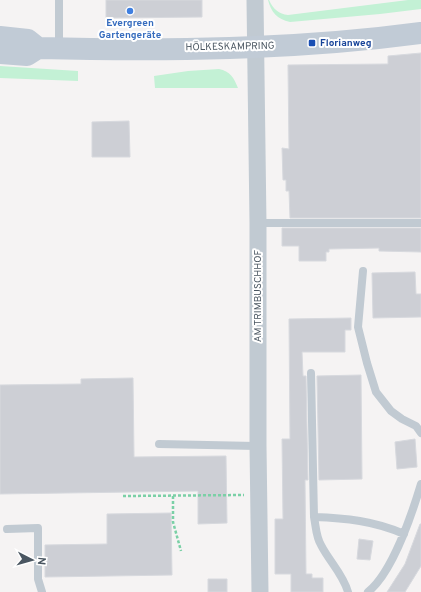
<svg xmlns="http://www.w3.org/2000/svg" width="421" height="592" viewBox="0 0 421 592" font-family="Overpass,sans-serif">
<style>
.green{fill:#c3f1d5}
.building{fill:#cdcfd5;stroke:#d7d9de}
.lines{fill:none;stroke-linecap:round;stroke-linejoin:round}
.path{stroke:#7ad0a6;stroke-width:2.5;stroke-dasharray:3 2;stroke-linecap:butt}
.service{stroke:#c1cad2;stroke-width:8}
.minor{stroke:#c1cad2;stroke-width:17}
.secondary{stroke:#c1cbd6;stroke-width:22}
.shop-dot{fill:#3f7fe0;stroke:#fff;stroke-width:1.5}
.transit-dot{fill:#1a4fb4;stroke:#fff;stroke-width:1.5}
.labels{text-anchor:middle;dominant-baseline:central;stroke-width:4;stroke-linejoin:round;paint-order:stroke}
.shop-label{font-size:10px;font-weight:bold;fill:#366cbe;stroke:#fff}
.transit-label{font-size:10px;font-weight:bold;fill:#164399;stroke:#fff;text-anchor:start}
.street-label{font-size:10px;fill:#4a5661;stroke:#fff}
</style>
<rect width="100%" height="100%" fill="#f5f3f3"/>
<!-- green -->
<path class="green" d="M 268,0 L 269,0 C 273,9 279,14 288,15 L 408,0 L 421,0 L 421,9 L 380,14 L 290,22 C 277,19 271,12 268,0 Z
M 0,66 L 78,71 L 78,81 L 0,78 Z
M 219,69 C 230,71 234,78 238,88 L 155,88 L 154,76 L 188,71 Z"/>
<!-- building -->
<path class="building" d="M 106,0 L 202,0 L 202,17 L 106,18 Z
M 421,53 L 421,218 L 290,218 L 289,191 L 286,191 L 286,180 L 283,180 L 282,148 L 289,149 L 288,65 L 388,64 L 388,56 Z
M 129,121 L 130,157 L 92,157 L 92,122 Z
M 282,228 L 421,228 L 421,252 L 379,251 L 379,248 L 329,249 L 329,252 L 326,252 L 326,261 L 299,261 L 299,246 L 282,246 Z
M 415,272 L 416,294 L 421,294 L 421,317 L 373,318 L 372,273 Z
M 351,318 L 351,330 L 345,330 L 345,352 L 302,352 L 303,376 L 306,376 L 308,480 L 305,480 L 306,574 L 312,574 L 312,578 L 323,578 L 323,592 L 291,592 L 291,574 L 275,574 L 275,519 L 283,519 L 282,439 L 290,439 L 289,319 Z
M 361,375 L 362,479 L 319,480 L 317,376 Z
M 133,378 L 134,457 L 226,456 L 227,523 L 198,524 L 198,491 L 0,494 L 0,385 L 81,384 L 81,379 Z
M 415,439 L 417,467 L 397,469 L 395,442 Z
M 171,513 L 172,575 L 45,577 L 45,545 L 107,544 L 107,514 Z
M 420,524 L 421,524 L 421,566 L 405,592 L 387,592 L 405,564 Z
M 359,539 L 373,541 L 370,560 L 357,559 Z
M 208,579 L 227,579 L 227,592 L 208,592 Z"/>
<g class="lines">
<!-- path -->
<path class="path" d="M 123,496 L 244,495
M 173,496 L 173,522 L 181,551"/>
<!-- service -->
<path class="service" d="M 59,0 L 59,48
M 258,223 L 421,223
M 363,271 L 358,327 L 367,363 L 376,392 L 391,411 L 402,419 L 416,426 L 421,433
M 311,373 L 314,517 C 316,527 316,537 321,545 C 329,561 343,574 348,592
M 159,444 L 258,446
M 314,517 C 345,518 375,521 404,534
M 7,529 L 38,528 L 38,579 L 42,592
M 368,592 C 392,573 412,514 421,484"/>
<!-- minor -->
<path class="minor" d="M 255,0 L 258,223 L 258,446 L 260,592"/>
<!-- secondary -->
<path class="secondary" d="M 0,37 L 28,40 L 38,48
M 0,53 L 27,55 L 38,48 C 165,51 294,50 421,33"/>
</g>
<!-- markers -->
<circle class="shop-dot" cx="130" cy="11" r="4"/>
<rect class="transit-dot" x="308" y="39" width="8" height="8" rx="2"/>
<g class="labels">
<!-- shop labels -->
<g class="shop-label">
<text x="130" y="23">Evergreen<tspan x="130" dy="12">Gartengeräte</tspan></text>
</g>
<!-- transit labels -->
<g class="transit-label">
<text x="320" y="43">Florianweg</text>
</g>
<!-- street labels -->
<g class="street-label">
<text transform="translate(230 47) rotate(-1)">HÖLKESKAMPRING</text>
<text transform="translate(258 296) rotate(-90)">AM TRIMBUSCHHOF</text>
</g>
</g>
<!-- north arrow -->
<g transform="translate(32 560) rotate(96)" stroke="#ffffff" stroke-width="3" paint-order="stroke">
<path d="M0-3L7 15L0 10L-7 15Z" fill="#4a5661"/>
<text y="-6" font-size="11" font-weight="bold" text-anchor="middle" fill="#4a5661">N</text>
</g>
</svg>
